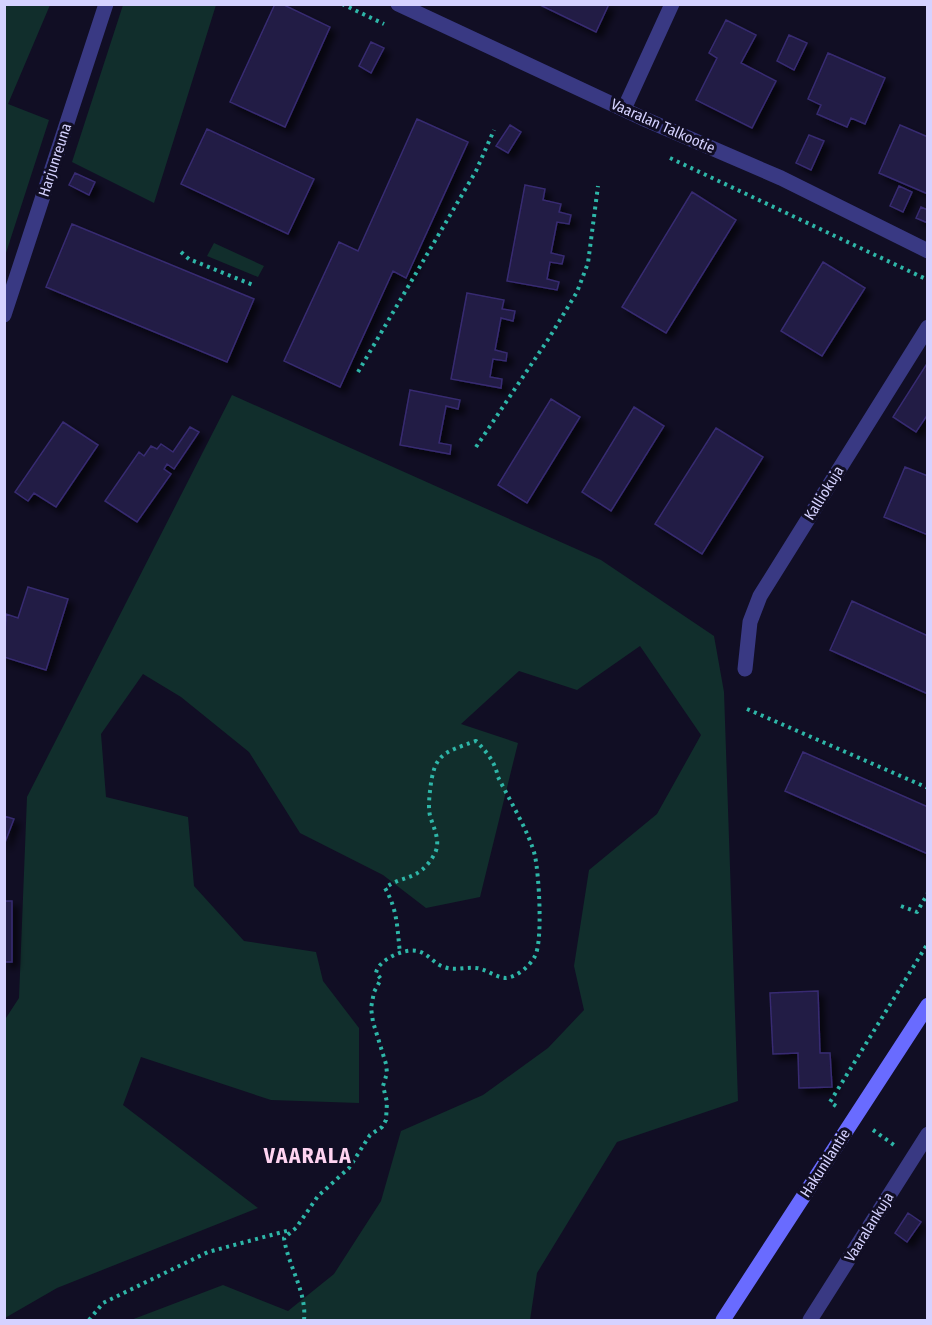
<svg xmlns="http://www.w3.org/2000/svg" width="932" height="1325" viewBox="0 0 932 1325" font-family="'Fira Sans Condensed',sans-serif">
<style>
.green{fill:#112e2c}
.building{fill:#211a45;stroke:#372c71;stroke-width:1.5;filter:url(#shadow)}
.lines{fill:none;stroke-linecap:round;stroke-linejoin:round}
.path{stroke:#2eb6a8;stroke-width:4;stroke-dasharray:3 4.5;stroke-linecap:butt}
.street{stroke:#393983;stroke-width:15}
.secondary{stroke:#696bff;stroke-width:15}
.labels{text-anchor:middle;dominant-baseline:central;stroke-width:6;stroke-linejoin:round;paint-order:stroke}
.street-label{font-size:15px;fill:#d5d2ff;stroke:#110e24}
.district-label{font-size:21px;font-weight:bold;letter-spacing:1.5px;fill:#ffd4f1;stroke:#110e24}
</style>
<defs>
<filter id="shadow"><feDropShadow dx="5.5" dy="5.5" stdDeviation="3" flood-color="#0009"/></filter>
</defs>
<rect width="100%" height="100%" fill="#110e24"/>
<!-- green -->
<path class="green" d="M 5,4 L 50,5 L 8,104 L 49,120 L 5,256 Z
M 123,5 L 216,5 L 154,203 L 72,162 Z
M 214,243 L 264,266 L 258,277 L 207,256 Z
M 232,395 L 601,560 L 714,636 L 724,692 L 738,1101 L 617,1142 L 537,1273 L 530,1320 L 131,1320 L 223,1285 L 288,1311 L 334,1274 L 381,1201 L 401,1131 L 483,1095 L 548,1048 L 584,1010 L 574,966 L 589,870 L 657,814 L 701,735 L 640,646 L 577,690 L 519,671 L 461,724 L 518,743 L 480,897 L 426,908 L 383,875 L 300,833 L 249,752 L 181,697 L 143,674 L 101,734 L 106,797 L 188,817 L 194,886 L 244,941 L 316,952 L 323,981 L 359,1028 L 359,1103 L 271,1100 L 141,1057 L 123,1105 L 258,1208 L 57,1288 L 5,1318 L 4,1021 L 19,998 L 27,797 Z"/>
<!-- building -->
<path class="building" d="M 275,4 L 282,4 L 330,27 L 285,127 L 230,102 Z
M 538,4 L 609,4 L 596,32 Z
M 726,20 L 756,35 L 741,63 L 776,81 L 752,128 L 696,100 L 717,58 L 709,53 Z
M 789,35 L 807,43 L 794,70 L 777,61 Z
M 371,42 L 384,48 L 371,73 L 359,66 Z
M 828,53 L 885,78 L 865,124 L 851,118 L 847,127 L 817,114 L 821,105 L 808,99 Z
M 417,119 L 468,142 L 406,278 L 393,271 L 340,387 L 284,361 L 339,242 L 358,251 Z
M 510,125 L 521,132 L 508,153 L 496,146 Z
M 900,125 L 928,137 L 928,194 L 879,173 Z
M 207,129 L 314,179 L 288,234 L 181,184 Z
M 809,135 L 824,141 L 811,170 L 796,163 Z
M 75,173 L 95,182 L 89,195 L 69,185 Z
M 525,185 L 545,189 L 543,200 L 561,204 L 559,212 L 571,215 L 569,224 L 557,222 L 551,253 L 564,256 L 562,264 L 550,262 L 547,279 L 559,282 L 557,290 L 507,281 Z
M 899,186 L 912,192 L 903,212 L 890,206 Z
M 692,192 L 736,220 L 666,333 L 622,307 Z
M 921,207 L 928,210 L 928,223 L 916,218 Z
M 72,224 L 254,299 L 227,362 L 46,287 Z
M 823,262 L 865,288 L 822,356 L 781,331 Z
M 467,293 L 504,300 L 502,309 L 515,311 L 513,321 L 501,318 L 495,350 L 507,353 L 506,361 L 493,359 L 490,377 L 502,379 L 501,388 L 451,379 Z
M 928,362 L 928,414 L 916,432 L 893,417 Z
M 410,390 L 460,400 L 458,409 L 446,406 L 439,443 L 451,445 L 450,454 L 400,445 Z
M 551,399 L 580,417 L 527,503 L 498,485 Z
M 634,407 L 664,426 L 611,511 L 582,492 Z
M 63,422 L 98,445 L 56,507 L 34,493 L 28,501 L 15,492 Z
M 190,427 L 199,432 L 174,469 L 167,464 L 164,469 L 171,474 L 137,522 L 105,501 L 139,452 L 144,456 L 151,446 L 157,449 L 161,444 L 173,452 Z
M 716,428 L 763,457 L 702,554 L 655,524 Z
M 905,467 L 928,476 L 928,535 L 884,517 Z
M 28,587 L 68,599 L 46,670 L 4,657 L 6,614 L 18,618 Z
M 852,601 L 928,636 L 928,694 L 830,650 Z
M 803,752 L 928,807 L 928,854 L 785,791 Z
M 4,816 L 14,819 L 4,845 Z
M 4,901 L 12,901 L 12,962 L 4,962 Z
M 818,991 L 820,1053 L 830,1053 L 832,1087 L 799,1088 L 798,1053 L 773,1054 L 770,993 Z
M 908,1213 L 921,1222 L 907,1242 L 895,1233 Z"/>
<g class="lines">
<!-- path -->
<path class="path" d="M 342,4 L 384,24
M 670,158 L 928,280
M 181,252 L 189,259 L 253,285
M 358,372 L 476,171 L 494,130
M 476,447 L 549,338 L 577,292 L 588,263 L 598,186
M 747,709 L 928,788
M 901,906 L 917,912 L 928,893
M 836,1106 L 830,1102 L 928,943
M 873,1130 L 894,1145
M 89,1320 L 103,1303 L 208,1252 L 290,1230
M 304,1320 C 307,1292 288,1266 284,1238 L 296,1228 L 318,1196 L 349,1168 L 370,1135 L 382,1127 L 386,1120 L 387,1102 L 383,1086 L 387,1073 L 386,1064 L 373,1022 L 371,1008 L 374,992 L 381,979 L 376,973 C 378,960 404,948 417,951 C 428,953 434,964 444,967 C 455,971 465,967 476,968 C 487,969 496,978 506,978 C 517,977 530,966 535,956 C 543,941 539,875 535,856 C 530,834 509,799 498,777 C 495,762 487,752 476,741 C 442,753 434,754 430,791 C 429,800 428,811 431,819 C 435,831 441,843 434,855 C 418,882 404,874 385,888 C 398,911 397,928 400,953"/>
<!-- street -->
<path class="street" d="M 398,4 L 642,118 L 781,178 L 928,251
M 624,109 L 672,4
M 4,315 L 106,4
M 745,669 L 750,622 L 760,596 L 928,327
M 810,1320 L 928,1134"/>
<!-- secondary -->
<path class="secondary" d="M 723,1320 L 928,1005"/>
</g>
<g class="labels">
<!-- street labels -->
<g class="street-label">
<text transform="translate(663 126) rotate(24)">Vaaralan Talkootie</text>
<text transform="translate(55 160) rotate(-72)">Harjunreuna</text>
<text transform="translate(824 493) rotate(-58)">Kalliokuja</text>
<text transform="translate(825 1163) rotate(-57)">Hakunilantie</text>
<text transform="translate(869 1227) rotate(-58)">Vaaralankuja</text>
</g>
<!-- district labels -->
<g class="district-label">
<text x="308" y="1156">VAARALA</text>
</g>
</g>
<!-- border -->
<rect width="932" height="1325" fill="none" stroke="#d5d2ff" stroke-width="12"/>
</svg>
